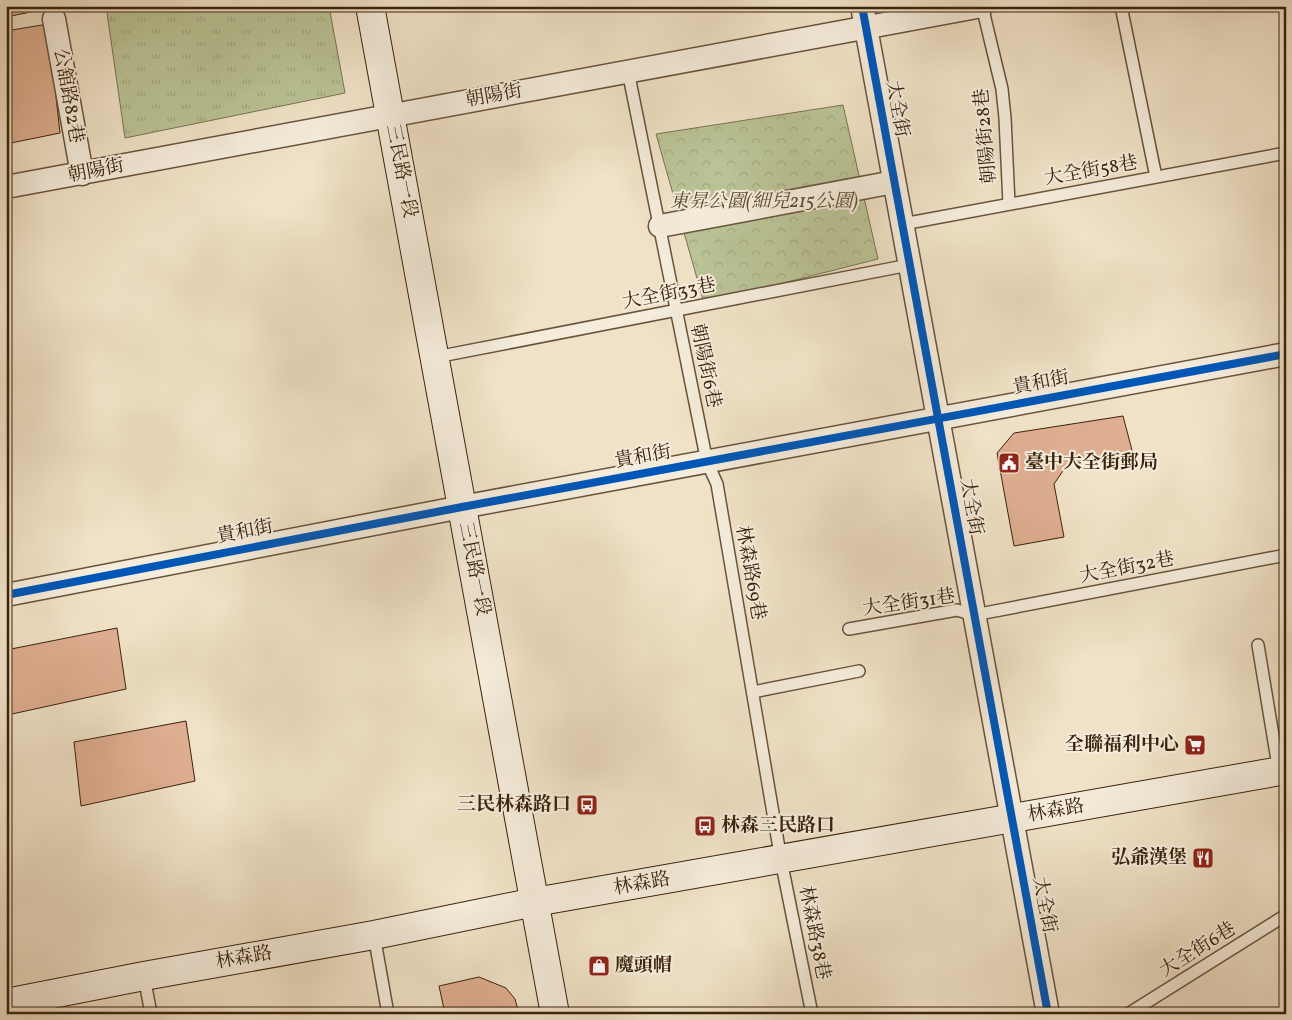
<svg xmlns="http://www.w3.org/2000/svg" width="1292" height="1020" viewBox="0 0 1292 1020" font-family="Vollkorn,'Noto Serif TC',serif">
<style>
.grass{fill:url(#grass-tufts);stroke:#7a7352}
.park{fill:url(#park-crowns);stroke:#7a7352}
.building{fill:#deae90;stroke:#3b230d}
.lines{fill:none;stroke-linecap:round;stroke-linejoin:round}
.service-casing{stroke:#68533c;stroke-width:14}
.minor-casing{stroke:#68533c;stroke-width:25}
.secondary-casing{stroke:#3b230d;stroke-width:30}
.service{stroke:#f5ecdb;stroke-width:11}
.minor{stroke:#f5ecdb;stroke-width:22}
.secondary{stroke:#f5ecdb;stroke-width:28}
.cycleway-casing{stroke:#f5ecdb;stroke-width:11}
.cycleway{stroke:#0057b8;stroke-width:8}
.labels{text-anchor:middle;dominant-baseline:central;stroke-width:4;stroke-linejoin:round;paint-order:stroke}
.street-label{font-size:19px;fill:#3b230d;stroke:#f5ecdb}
.park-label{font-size:19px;font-style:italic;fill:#5b4b2f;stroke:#f5ecdb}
.poi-label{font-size:19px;font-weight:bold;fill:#3b230d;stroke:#f5ecdb;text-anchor:start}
</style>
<defs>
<pattern id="grass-tufts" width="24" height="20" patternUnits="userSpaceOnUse" patternTransform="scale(1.25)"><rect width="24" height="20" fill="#bac396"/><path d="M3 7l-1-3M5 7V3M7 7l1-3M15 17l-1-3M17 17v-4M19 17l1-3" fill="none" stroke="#a1a780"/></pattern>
<pattern id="park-crowns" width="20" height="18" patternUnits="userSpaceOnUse" patternTransform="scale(1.25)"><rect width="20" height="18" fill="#bac396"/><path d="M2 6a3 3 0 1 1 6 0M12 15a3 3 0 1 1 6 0" fill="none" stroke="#a1a780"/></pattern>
</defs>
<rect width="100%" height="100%" fill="#f0e2c7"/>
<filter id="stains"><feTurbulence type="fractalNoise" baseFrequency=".004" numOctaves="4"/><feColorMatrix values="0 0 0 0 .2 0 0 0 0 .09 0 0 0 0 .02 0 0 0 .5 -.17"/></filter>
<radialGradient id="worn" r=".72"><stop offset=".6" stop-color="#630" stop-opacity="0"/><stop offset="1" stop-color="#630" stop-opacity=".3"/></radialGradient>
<!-- grass -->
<path class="grass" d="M 106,6 L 329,6 L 345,93 L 125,138 Z"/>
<!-- park -->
<path class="park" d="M 843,105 L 878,259 L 704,303 L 656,134 Z"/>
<!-- building -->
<path class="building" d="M 6,6 L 61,6 L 6,17 Z
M 48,24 L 60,133 L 6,144 L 6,31 Z
M 1123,416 L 1133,454 L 1067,465 L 1054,484 L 1064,537 L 1014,546 L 997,453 L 1014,433 Z
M 117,628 L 126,689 L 12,714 L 6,650 Z
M 186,721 L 195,781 L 81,806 L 74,742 Z
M 479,977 L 506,988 L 515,999 L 519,1014 L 445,1014 L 439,986 Z"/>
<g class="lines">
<!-- service casing -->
<g class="service-casing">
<path id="service" d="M 982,6 L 1002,89 L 1005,118 L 1009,204
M 1121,6 L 1156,177
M 628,71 L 707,462 L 717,484 L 781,860 L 812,1014
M 903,224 L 1286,153
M 436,357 L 909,265
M 849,629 L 957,610 L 974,615 L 1286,555
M 1258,645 L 1279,772
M 753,692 L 859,671
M 374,935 L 388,1014
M 144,976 L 151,1014
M 1128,1014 L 1286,915"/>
</g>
<!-- minor casing -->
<g class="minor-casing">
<path id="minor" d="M 862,6 L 1048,1014
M 54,19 L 82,174
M 6,187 L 982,6
M 660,226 L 894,182
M 6,595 L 462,507 L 1286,354"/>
</g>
<!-- secondary casing -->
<g class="secondary-casing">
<path id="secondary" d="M 370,6 L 555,1014
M 6,1003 L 144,976 L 374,935 L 535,902 L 1286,770"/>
</g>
<!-- service -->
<use href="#service" class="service"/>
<!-- minor -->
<use href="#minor" class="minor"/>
<!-- secondary -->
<use href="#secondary" class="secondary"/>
<!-- cycleway casing -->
<g class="cycleway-casing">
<path id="cycleway" d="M 862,6 L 1048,1014
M 6,595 L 462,507 L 1286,354"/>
</g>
<!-- cycleway -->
<use href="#cycleway" class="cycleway"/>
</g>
<!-- icons -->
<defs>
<g id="civic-square" transform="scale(1.125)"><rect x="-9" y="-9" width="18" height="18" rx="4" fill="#8f2418" stroke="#f5ecdb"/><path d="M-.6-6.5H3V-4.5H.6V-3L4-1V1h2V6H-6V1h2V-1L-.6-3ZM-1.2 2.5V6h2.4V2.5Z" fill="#fff"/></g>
<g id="supermarket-square" transform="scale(1.125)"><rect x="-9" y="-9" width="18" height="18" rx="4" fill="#8f2418" stroke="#f5ecdb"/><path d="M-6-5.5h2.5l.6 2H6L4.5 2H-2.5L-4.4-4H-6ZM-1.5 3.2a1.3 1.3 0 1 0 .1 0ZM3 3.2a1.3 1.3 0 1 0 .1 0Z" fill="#fff"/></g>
<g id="bus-square" transform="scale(1.125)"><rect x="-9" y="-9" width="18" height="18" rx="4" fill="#8f2418" stroke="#f5ecdb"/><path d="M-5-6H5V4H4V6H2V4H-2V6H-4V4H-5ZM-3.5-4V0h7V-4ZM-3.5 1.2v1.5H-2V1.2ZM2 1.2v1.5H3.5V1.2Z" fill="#fff"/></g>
<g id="restaurant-square" transform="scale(1.125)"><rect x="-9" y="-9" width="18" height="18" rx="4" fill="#8f2418" stroke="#f5ecdb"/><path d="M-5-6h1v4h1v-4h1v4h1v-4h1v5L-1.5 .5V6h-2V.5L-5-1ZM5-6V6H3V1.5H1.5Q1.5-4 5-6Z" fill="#fff"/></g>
<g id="shop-square" transform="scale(1.125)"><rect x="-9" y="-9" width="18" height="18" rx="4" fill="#8f2418" stroke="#f5ecdb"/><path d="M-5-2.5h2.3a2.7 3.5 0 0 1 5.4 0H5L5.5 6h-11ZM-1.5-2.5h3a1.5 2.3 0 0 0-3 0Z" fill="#fff"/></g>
</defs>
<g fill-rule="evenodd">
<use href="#civic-square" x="1009" y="463"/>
<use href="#supermarket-square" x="1195" y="745"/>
<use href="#bus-square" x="587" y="805"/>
<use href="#bus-square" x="705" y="826"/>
<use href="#restaurant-square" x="1203" y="858"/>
<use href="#shop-square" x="599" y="966"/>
</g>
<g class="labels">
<!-- street labels -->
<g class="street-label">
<text transform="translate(68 96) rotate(80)">公舘路82巷</text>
<text transform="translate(494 96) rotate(-10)">朝陽街</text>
<text transform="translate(897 109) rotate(80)">大全街</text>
<text transform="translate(986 136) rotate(-95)">朝陽街28巷</text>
<text transform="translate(96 171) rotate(-11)">朝陽街</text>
<text transform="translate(401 171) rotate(79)">三民路一段</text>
<text transform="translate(1091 171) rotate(-10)">大全街58巷</text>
<text transform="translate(669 294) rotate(-11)">大全街33巷</text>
<text transform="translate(705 366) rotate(78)">朝陽街6巷</text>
<text transform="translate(1041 383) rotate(-11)">貴和街</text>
<text transform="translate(643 457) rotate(-10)">貴和街</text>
<text transform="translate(971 507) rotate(80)">大全街</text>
<text transform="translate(245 532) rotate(-11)">貴和街</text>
<text transform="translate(1127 568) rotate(-11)">大全街32巷</text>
<text transform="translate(474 569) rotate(79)">三民路一段</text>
<text transform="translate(750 573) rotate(80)">林森路69巷</text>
<text transform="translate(909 603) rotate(-8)">大全街31巷</text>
<text transform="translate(1056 811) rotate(-10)">林森路</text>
<text transform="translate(642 884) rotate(-10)">林森路</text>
<text transform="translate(1044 905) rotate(79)">大全街</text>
<text transform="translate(814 933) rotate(79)">林森路38巷</text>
<text transform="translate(1198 950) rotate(-32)">大全街6巷</text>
<text transform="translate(244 958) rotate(-10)">林森路</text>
</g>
<!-- park labels -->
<g class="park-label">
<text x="764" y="202">東昇公園(細兒215公園)</text>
</g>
<!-- poi labels -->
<g class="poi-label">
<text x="1025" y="463">臺中大全街郵局</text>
<text x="1179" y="745" text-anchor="end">全聯福利中心</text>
<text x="571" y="805" text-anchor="end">三民林森路口</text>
<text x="721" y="826">林森三民路口</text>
<text x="1187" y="858" text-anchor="end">弘爺漢堡</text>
<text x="615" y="966">魔頭帽</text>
</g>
</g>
<!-- margin -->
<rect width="1292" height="1020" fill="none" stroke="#f0e2c7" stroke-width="25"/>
<rect x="8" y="8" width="1277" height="1005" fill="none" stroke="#3b230d" stroke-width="2.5"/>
<rect x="12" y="12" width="1267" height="995" fill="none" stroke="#3b230d"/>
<rect width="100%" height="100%" filter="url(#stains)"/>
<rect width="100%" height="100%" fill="url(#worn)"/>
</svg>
